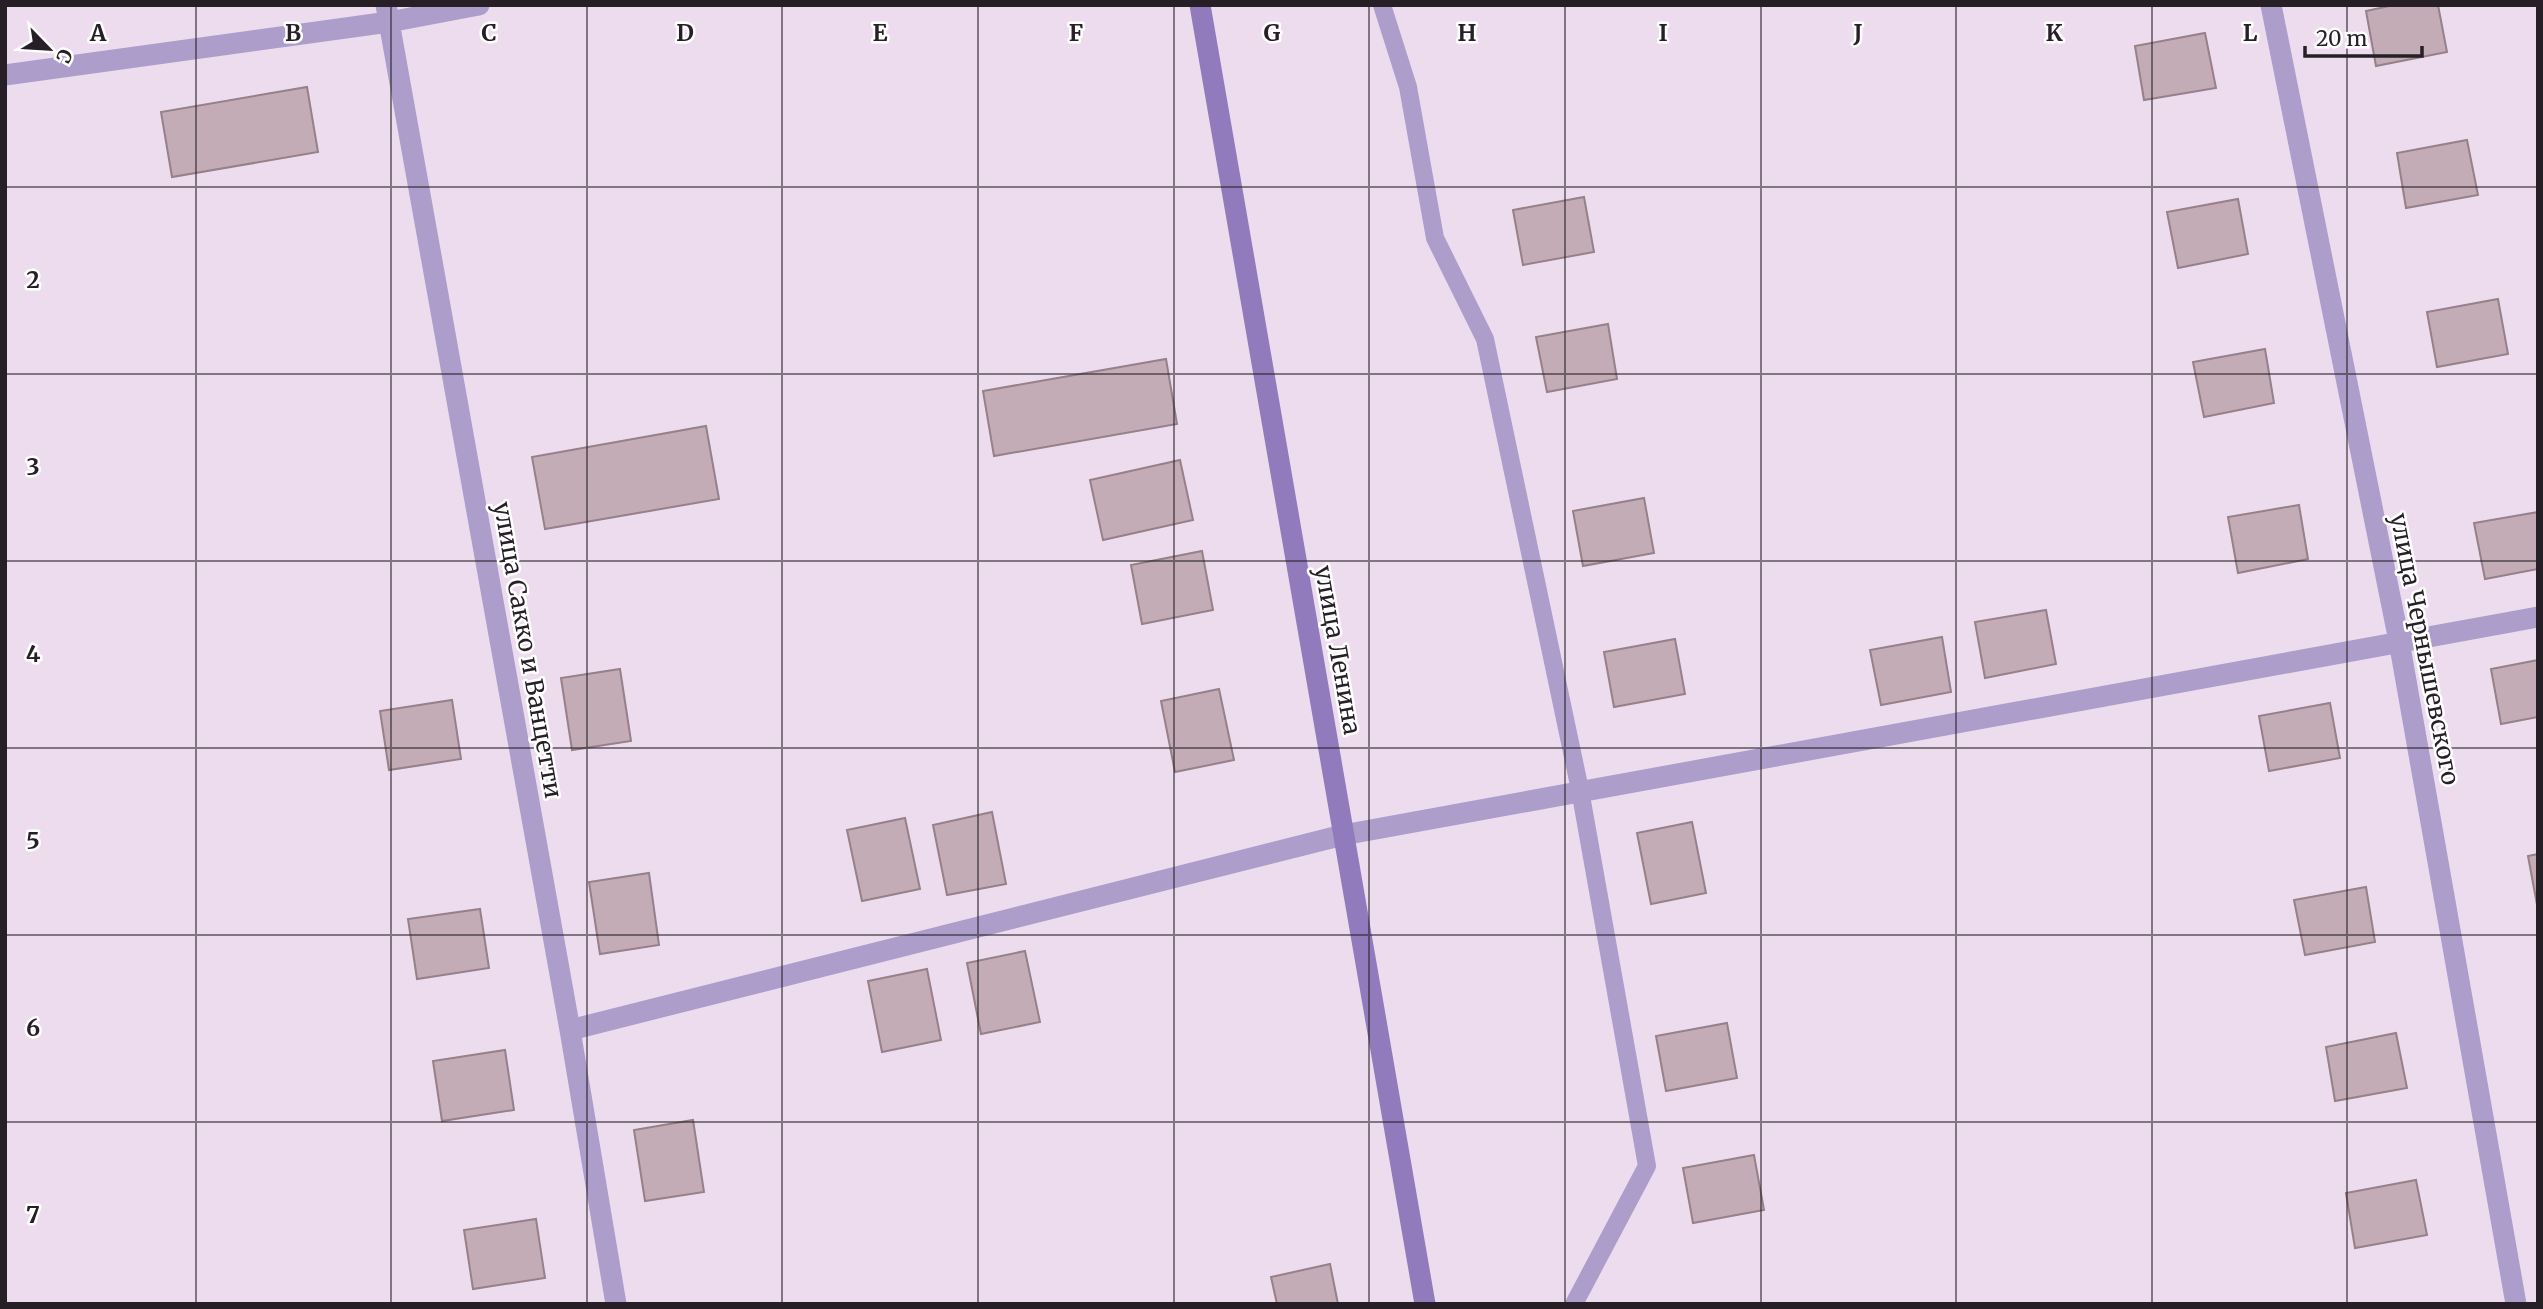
<svg xmlns="http://www.w3.org/2000/svg" width="2543" height="1309" viewBox="0 0 2543 1309" font-family="Merriweather,serif">
<style>
.building{fill:#c3acb5;stroke:#968089;stroke-width:2}
.lines{fill:none;stroke-linecap:round;stroke-linejoin:round}
.lane{stroke:#ac9dca;stroke-width:18}
.street{stroke:#ac9dca;stroke-width:21}
.secondary{stroke:#927bbc;stroke-width:21}
.grid{fill:none;stroke:#262026;stroke-width:2;stroke-opacity:0.55}
.labels{text-anchor:middle;dominant-baseline:central;stroke-width:5;stroke-linejoin:round;paint-order:stroke}
.street-label{font-size:24px;fill:#262026;stroke:#fff}
.grid-label{font-size:23px;text-anchor:middle;font-weight:bold;fill:#262026;stroke:#fff;stroke-width:5;stroke-linejoin:round;paint-order:stroke}
</style>
<rect width="100%" height="100%" fill="#eddced"/>
<!-- building -->
<path class="building" d="M 2394,5 L 2438,5 L 2447,52 L 2376,66 L 2366,11 Z
M 2205,33 L 2216,88 L 2144,100 L 2135,46 Z
M 307,87 L 318,152 L 172,177 L 161,112 Z
M 2467,140 L 2478,195 L 2406,208 L 2397,153 Z
M 1584,197 L 1594,252 L 1523,265 L 1513,210 Z
M 2238,199 L 2248,254 L 2178,268 L 2167,212 Z
M 2498,299 L 2508,354 L 2437,367 L 2427,312 Z
M 1608,324 L 1617,379 L 1547,392 L 1536,337 Z
M 2265,349 L 2274,403 L 2204,417 L 2193,362 Z
M 1166,359 L 1177,424 L 994,456 L 983,391 Z
M 706,426 L 719,499 L 545,529 L 532,457 Z
M 1180,460 L 1193,520 L 1103,540 L 1090,480 Z
M 1644,498 L 1654,553 L 1583,566 L 1573,511 Z
M 2299,505 L 2308,559 L 2238,573 L 2228,517 Z
M 2538,512 L 2538,569 L 2485,579 L 2474,523 Z
M 1202,551 L 1213,610 L 1142,624 L 1131,565 Z
M 2046,610 L 2056,664 L 1985,678 L 1975,622 Z
M 1942,637 L 1951,692 L 1881,705 L 1870,650 Z
M 1675,639 L 1685,694 L 1614,707 L 1604,652 Z
M 2538,660 L 2538,717 L 2501,724 L 2491,669 Z
M 620,669 L 631,741 L 572,750 L 561,678 Z
M 1219,689 L 1234,760 L 1175,772 L 1161,701 Z
M 452,700 L 461,759 L 389,770 L 380,711 Z
M 2330,703 L 2340,758 L 2269,771 L 2259,716 Z
M 992,812 L 1006,884 L 947,895 L 933,825 Z
M 905,818 L 920,889 L 862,901 L 847,830 Z
M 1692,822 L 1706,893 L 1651,904 L 1637,833 Z
M 2538,854 L 2538,910 L 2528,856 Z
M 649,873 L 659,945 L 600,954 L 589,882 Z
M 2366,887 L 2375,942 L 2305,955 L 2294,900 Z
M 480,909 L 489,968 L 417,979 L 408,919 Z
M 1025,951 L 1040,1022 L 981,1034 L 967,963 Z
M 927,969 L 941,1040 L 882,1052 L 868,981 Z
M 1727,1023 L 1737,1078 L 1666,1091 L 1656,1036 Z
M 2396,1033 L 2407,1088 L 2335,1101 L 2326,1047 Z
M 505,1050 L 514,1110 L 442,1121 L 433,1061 Z
M 693,1120 L 704,1192 L 645,1201 L 634,1130 Z
M 1754,1155 L 1764,1210 L 1693,1223 L 1683,1168 Z
M 2416,1180 L 2427,1235 L 2355,1248 L 2346,1193 Z
M 536,1219 L 545,1278 L 473,1289 L 464,1230 Z
M 1330,1264 L 1338,1304 L 1277,1304 L 1271,1277 Z"/>
<g class="lines">
<!-- lane -->
<path class="lane" d="M 1382,5 L 1408,87 L 1435,238 L 1485,339 L 1580,790 L 1647,1166 L 1574,1304"/>
<!-- street -->
<path class="street" d="M 386,5 L 570,1030 L 616,1304
M 2271,5 L 2399,641 L 2516,1304
M 5,75 L 389,22 L 479,5
M 570,1030 L 1343,835 L 2538,617"/>
<!-- secondary -->
<path class="secondary" d="M 1200,5 L 1425,1304"/>
</g>
<!-- grid -->
<path class="grid" d="M 196,5 L 196,1304M 391,5 L 391,1304M 587,5 L 587,1304M 782,5 L 782,1304M 978,5 L 978,1304M 1174,5 L 1174,1304M 1369,5 L 1369,1304M 1565,5 L 1565,1304M 1761,5 L 1761,1304M 1956,5 L 1956,1304M 2152,5 L 2152,1304M 2347,5 L 2347,1304M 5,187 L 2538,187M 5,374 L 2538,374M 5,561 L 2538,561M 5,748 L 2538,748M 5,935 L 2538,935M 5,1122 L 2538,1122"/>
<g class="labels">
<!-- street labels -->
<g class="street-label">
<text transform="translate(2425 649) rotate(79)">улица Чернышевского</text>
<text transform="translate(528 650) rotate(80)">улица Сакко и Ванцетти</text>
<text transform="translate(1338 650) rotate(80)">улица Ленина</text>
</g>
</g>
<g class="grid-label">
<text x="98" y="41">A</text>
<text x="293" y="41">B</text>
<text x="489" y="41">C</text>
<text x="685" y="41">D</text>
<text x="880" y="41">E</text>
<text x="1076" y="41">F</text>
<text x="1272" y="41">G</text>
<text x="1467" y="41">H</text>
<text x="1663" y="41">I</text>
<text x="1858" y="41">J</text>
<text x="2054" y="41">K</text>
<text x="2250" y="41">L</text>
<text x="33" y="288">2</text>
<text x="33" y="475">3</text>
<text x="33" y="662">4</text>
<text x="33" y="849">5</text>
<text x="33" y="1036">6</text>
<text x="33" y="1223">7</text>
</g>
<!-- border -->
<rect width="2543" height="1309" fill="none" stroke="#262026" stroke-width="14"/>
<!-- north arrow -->
<g transform="translate(49 49) rotate(115)" stroke="#ffffff" stroke-width="5" paint-order="stroke">
<path d="M0-5L12 26L0 18L-12 26Z" fill="#262026"/>
<text y="-10" font-size="19" font-weight="bold" text-anchor="middle" fill="#262026">С</text>
</g>
<!-- scale -->
<path d="M2305 46v10h117v-10" fill="none" stroke="#262026" stroke-width="3.5"/>
<text x="2316" y="46" font-size="21" fill="#262026" stroke="#ffffff" stroke-width="5" paint-order="stroke">20 m</text>
</svg>
